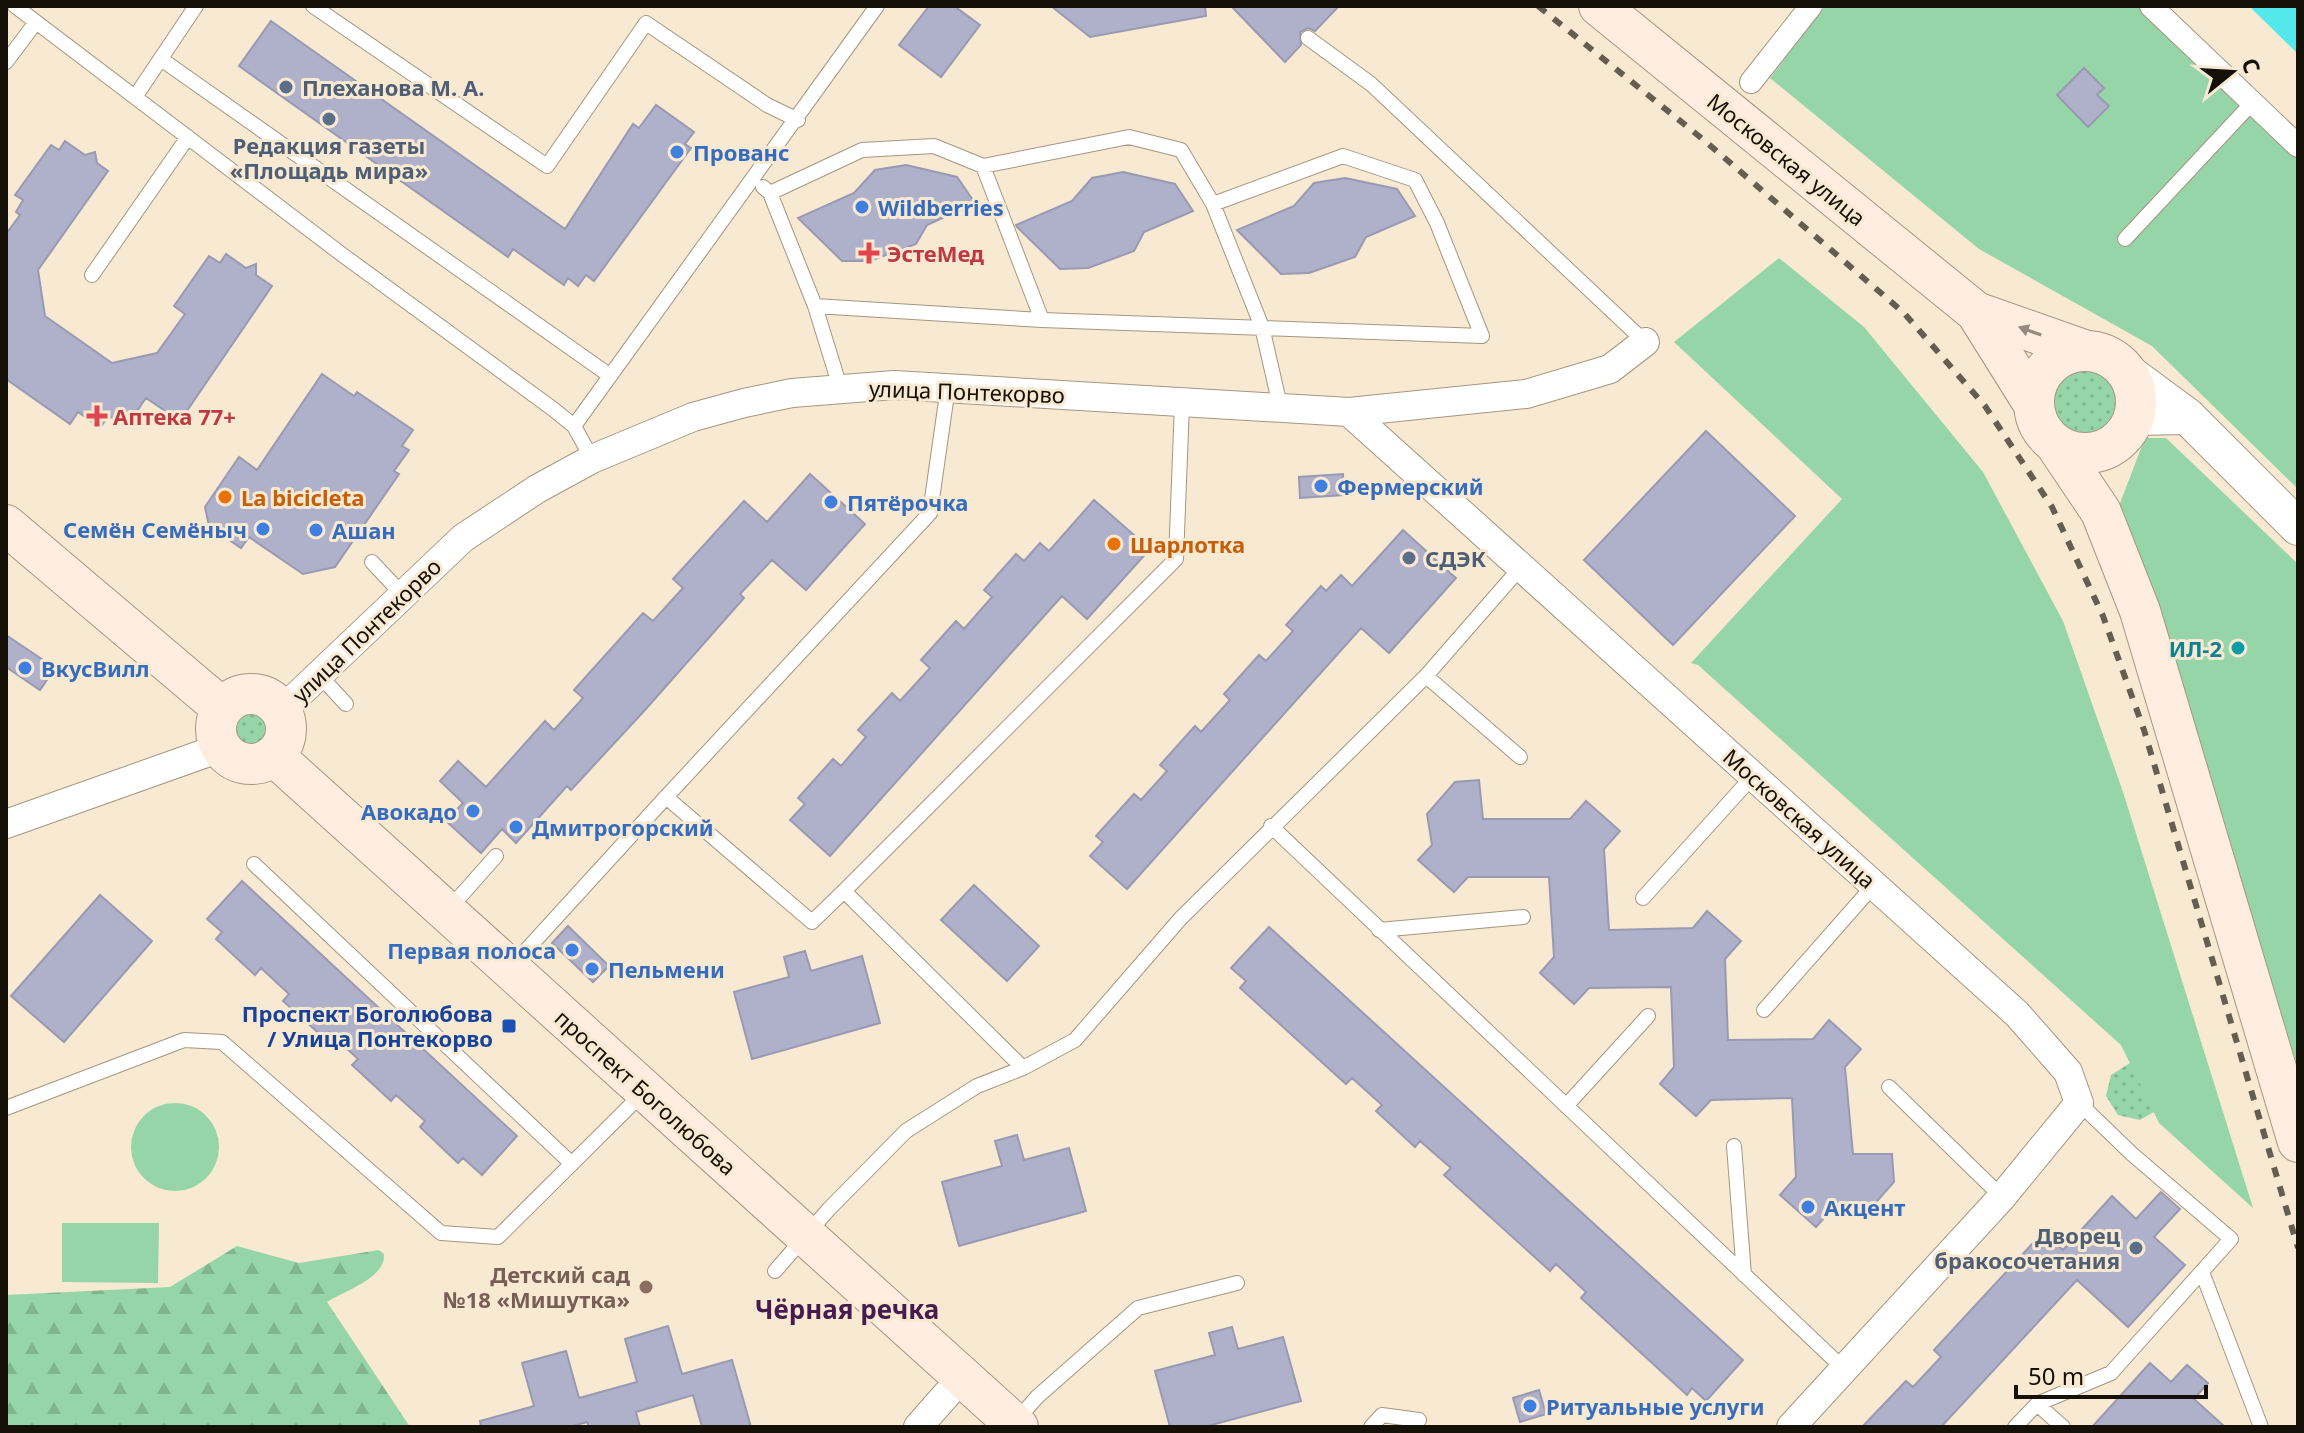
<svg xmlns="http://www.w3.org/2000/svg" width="2304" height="1433" viewBox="0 0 2304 1433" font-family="'Noto Sans',sans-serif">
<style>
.grass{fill:url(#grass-dots)}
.forest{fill:url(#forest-firs)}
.green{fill:#95d5a7}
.water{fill:#55e8ea}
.building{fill:#afb0c9;stroke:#999ab2;stroke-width:2}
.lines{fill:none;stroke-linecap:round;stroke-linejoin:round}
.service-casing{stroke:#a49680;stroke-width:16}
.pedestrian-casing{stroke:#a49680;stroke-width:24}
.minor-casing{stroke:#a49680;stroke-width:30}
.tertiary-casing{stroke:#a49680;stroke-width:38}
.secondary-casing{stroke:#a49680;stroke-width:42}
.service{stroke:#fff;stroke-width:14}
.pedestrian{stroke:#fff;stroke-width:22}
.minor{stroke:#fff;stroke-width:28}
.tertiary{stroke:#fff;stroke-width:36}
.secondary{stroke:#ffede0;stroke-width:40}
.rail{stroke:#655d4f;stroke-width:6;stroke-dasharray:10 10;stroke-linecap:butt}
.oneway{fill:#968a7f}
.service-dot{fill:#5c6f8a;stroke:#f8e9d2;stroke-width:3}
.shop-dot{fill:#3f7fe0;stroke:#f8e9d2;stroke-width:3}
.health-dot{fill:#e0444e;stroke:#f8e9d2;stroke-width:3}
.food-dot{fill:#e8710a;stroke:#f8e9d2;stroke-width:3}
.culture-dot{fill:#0f9aa8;stroke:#f8e9d2;stroke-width:3}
.transit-dot{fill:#1a4fb4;stroke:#f8e9d2;stroke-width:3}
.education-dot{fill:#8d6e63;stroke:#f8e9d2;stroke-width:3}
.labels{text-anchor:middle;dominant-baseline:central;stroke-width:6;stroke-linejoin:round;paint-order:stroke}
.service-label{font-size:22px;font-weight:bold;fill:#4e5e75;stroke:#f8e9d2;text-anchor:start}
.shop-label{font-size:22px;font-weight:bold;fill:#366cbe;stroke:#f8e9d2;text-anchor:start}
.street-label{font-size:22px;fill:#151008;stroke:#f8e9d2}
.health-label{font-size:22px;font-weight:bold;fill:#be3a42;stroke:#f8e9d2;text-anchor:start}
.food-label{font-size:22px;font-weight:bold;fill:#c56008;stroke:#f8e9d2;text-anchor:start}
.culture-label{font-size:22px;font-weight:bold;fill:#0d838f;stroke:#f8e9d2;text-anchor:end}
.transit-label{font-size:22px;font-weight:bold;fill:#164399;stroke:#f8e9d2;text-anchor:end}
.education-label{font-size:22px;font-weight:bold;fill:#785e54;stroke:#f8e9d2;text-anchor:end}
.quarter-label{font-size:26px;font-weight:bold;fill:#461c50;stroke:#f8e9d2}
</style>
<defs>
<pattern id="grass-dots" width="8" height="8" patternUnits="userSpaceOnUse" patternTransform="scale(2)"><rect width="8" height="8" fill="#95d5a7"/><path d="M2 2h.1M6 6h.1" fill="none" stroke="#80b68e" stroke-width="1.8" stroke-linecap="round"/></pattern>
<pattern id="forest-firs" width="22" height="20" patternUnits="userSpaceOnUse" patternTransform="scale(2)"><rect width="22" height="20" fill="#95d5a7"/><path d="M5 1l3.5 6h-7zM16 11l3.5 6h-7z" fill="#80b68e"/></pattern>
</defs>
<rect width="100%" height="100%" fill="#f8e9d2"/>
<!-- grass -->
<path class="grass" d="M2048 402a37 37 0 1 1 74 0a37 37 0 1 1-74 0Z
M233 730a17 17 0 1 1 34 0a17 17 0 1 1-34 0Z
M 2130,1063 L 2159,1109 L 2140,1120 L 2118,1115 L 2106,1096 L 2111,1075 Z"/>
<!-- forest -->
<path class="forest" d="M 237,1246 L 299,1263 L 379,1250 L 384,1254 C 386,1278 344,1291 327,1302 L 410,1427 L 6,1427 L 6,1295 L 170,1287 Z"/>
<!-- green -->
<path class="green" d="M 1825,6 L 2139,6 L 2298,157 L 2298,489 L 2152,346 L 1979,249 L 1770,78 Z
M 1779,258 L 1864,327 L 1983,472 L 2063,621 L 2123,792 L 2253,1208 L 2159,1123 L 2121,1045 L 1698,665 L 1691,663 L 1842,499 L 1674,342 Z
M 2145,438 L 2166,438 L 2298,564 L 2298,1068 L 2153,603 L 2117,511 Z
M131 1147a44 44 0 1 1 88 0a44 44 0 1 1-88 0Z
M 62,1223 L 159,1223 L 158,1283 L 62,1282 Z"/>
<!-- water -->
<path class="water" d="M 2249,6 L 2298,6 L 2298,54 Z"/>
<!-- building -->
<path class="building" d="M 929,6 L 954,6 L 980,25 L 941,77 L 899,45 Z
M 1051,6 L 1205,6 L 1206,16 L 1090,37 Z
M 1231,6 L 1339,6 L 1315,31 L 1308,28 L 1300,32 L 1301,45 L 1285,62 Z
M 271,21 L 565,229 L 633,124 L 639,128 L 656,105 L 694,132 L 685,144 L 691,148 L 594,281 L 586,275 L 578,286 L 568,278 L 564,285 L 513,249 L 508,257 L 239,66 Z
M 2084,68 L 2104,88 L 2097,95 L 2109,106 L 2088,127 L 2057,95 Z
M 65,141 L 85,155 L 95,152 L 97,163 L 108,171 L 38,270 L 45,316 L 112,363 L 157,353 L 185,314 L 174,306 L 209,256 L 220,263 L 226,254 L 246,268 L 256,264 L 256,275 L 272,286 L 180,421 L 146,398 L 135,414 L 107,418 L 100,428 L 78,412 L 70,424 L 6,379 L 6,234 L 20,215 L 16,212 L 23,200 L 15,195 L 51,145 L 59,150 Z
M 906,165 L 957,177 L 975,203 L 927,225 L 916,244 L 870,261 L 842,261 L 798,218 L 854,193 L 875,170 Z
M 1123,172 L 1175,184 L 1193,211 L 1144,232 L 1134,251 L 1088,268 L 1060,269 L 1017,227 L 1016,225 L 1072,201 L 1092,178 Z
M 1345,178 L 1397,189 L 1415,216 L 1366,237 L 1355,257 L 1309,273 L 1281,274 L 1237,230 L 1294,206 L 1314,183 Z
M 322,374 L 354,396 L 357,392 L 413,430 L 402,446 L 409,450 L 394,471 L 399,474 L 335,567 L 303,574 L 249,537 L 241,548 L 209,526 L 205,507 L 239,457 L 257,470 Z
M 1706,431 L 1795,516 L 1673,645 L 1584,560 Z
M 810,474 L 865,524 L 806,590 L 772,560 L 740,594 L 744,598 L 645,710 L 571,790 L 567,786 L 516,843 L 502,829 L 481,853 L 446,821 L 463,803 L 440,781 L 458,761 L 486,787 L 545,721 L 554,730 L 583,698 L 574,690 L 643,613 L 653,621 L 683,588 L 673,579 L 744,501 L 767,522 Z
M 1343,474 L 1344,495 L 1300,498 L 1299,477 Z
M 1094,500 L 1150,549 L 1087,619 L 1062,596 L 830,856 L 790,820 L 805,804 L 798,798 L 833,759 L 841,766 L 866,737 L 858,730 L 892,693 L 900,701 L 930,668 L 921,660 L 956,621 L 964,629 L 992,597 L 984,590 L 1016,554 L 1024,561 L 1040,543 L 1049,551 Z
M 1403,530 L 1456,578 L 1389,653 L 1361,628 L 1127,889 L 1090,856 L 1103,842 L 1096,836 L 1134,794 L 1141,800 L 1167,771 L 1160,765 L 1195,726 L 1201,732 L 1230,700 L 1224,694 L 1259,655 L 1266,661 L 1293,631 L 1286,625 L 1321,586 L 1326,591 L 1341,575 L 1352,586 Z
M 6,635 L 55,668 L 40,690 L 6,667 Z
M 1479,780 L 1483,819 L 1570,819 L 1586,801 L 1620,831 L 1604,849 L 1609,930 L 1693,928 L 1707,911 L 1741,941 L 1725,959 L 1728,1040 L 1813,1039 L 1829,1020 L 1861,1049 L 1845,1067 L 1853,1154 L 1892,1154 L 1894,1182 L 1871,1208 L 1831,1210 L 1816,1227 L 1780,1195 L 1796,1177 L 1792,1098 L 1711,1100 L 1696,1116 L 1660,1084 L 1674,1067 L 1671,987 L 1589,988 L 1574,1004 L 1540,973 L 1554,957 L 1549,877 L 1468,877 L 1454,892 L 1418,860 L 1432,845 L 1427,814 L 1455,782 Z
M 242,881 L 517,1136 L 482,1175 L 463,1158 L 458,1163 L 420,1127 L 425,1121 L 396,1095 L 391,1101 L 352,1065 L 358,1059 L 329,1032 L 324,1038 L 283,1001 L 289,994 L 261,968 L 255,975 L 216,939 L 222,932 L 207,919 Z
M 974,885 L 1039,946 L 1007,981 L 941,920 Z
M 100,895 L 152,941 L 64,1042 L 11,996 Z
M 568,926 L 609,966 L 593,982 L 552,943 Z
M 1269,927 L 1743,1360 L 1706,1401 L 1692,1388 L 1687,1395 L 1581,1298 L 1586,1292 L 1556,1264 L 1550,1271 L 1444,1175 L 1451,1168 L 1420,1141 L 1415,1147 L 1376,1111 L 1382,1105 L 1352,1078 L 1346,1084 L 1240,988 L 1246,981 L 1231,968 Z
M 805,951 L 811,971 L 862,956 L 880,1023 L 752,1059 L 734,992 L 789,977 L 784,957 Z
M 1017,1135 L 1024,1160 L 1069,1148 L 1086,1211 L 959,1246 L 942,1182 L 1002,1166 L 995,1141 Z
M 2161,1192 L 2180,1209 L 2154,1237 L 2185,1265 L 2128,1327 L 2077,1280 L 1941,1427 L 1862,1427 L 1906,1381 L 1913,1387 L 1941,1357 L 1934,1350 L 2033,1243 L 2040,1249 L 2050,1238 L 2063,1250 L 2112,1196 L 2136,1219 Z
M 668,1326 L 682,1374 L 732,1360 L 751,1427 L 702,1427 L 693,1395 L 636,1412 L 640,1427 L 589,1427 L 587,1422 L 569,1427 L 481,1427 L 480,1421 L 534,1406 L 522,1363 L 566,1351 L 579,1398 L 637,1382 L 625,1339 Z
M 1232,1327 L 1238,1349 L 1283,1337 L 1301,1401 L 1204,1427 L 1170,1427 L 1155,1371 L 1215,1355 L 1209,1333 Z
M 2150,1363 L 2171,1382 L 2187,1365 L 2208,1383 L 2194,1399 L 2225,1427 L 2092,1427 Z
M 1539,1390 L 1546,1414 L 1520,1422 L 1513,1398 Z"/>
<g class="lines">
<!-- service casing -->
<g class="service-casing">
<path id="service" d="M 15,6 L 344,256 L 553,409 L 574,426 L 592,459
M 313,6 L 547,166 L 646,23 L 767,105 L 798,120
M 1308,38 L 1371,84 L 1645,342
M 161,59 L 609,375
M 6,62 L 36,22
M 135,97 L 196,6
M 983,166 L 1042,320
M 763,187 L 770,193 L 815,306 L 840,387
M 770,193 L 862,150 L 934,146 L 983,166 L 1129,137 L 1181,150 L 1213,204 L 1343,156 L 1415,180 L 1437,223 L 1482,336 L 1042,320 L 815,306
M 1213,204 L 1262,327 L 1281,410
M 2125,239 L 2253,102
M 92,275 L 188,137
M 948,387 L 930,513 L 666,797 L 812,922 L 844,891 L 1023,1068
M 574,426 L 877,6
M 372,562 L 401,593
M 1426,676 L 1520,757
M 321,677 L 346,704
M 1271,826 L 1844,1369
M 254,864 L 572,1164
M 844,891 L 1176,559 L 1182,404
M 1643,898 L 1753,776
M 449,909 L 496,856
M 1379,930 L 1523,917
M 510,968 L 666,797
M 1764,1010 L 1874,885
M 1889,1087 L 2002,1197
M 1566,1106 L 1648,1016
M 6,1108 L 184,1040 L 222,1042 L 441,1233 L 498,1237 L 645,1091
M 1734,1146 L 1744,1275
M 775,1271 L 829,1209 L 906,1131 L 977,1086 L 1023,1068 L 1075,1040 L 1181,918 L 1426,676 L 1521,567
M 2202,1272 L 2261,1427
M 2037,1404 L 2063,1427
M 1017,1420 L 1037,1397 L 1138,1308 L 1237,1283
M 1371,1427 L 1382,1415 L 1419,1420
M 2015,1427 L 2037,1404 L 2111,1373 L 2231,1239 L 2132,1154 L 2079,1103"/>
</g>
<!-- pedestrian casing -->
<g class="pedestrian-casing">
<path id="pedestrian" d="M 2151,6 L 2298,146
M 1751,82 L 1811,6"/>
</g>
<!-- minor casing -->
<g class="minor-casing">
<path id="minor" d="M 1349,412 L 2017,1014 L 2068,1072 L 2079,1103 L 2002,1197 L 1791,1427
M 281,711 L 463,538 L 537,489 L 592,459 L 693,417 L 744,403 L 792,393 L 894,385 L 1349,412 L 1526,394 L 1610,369 L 1645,342
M 6,824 L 220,748
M 918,1427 L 962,1377"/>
</g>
<!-- tertiary casing -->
<g class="tertiary-casing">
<path id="tertiary" d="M 2126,371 L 2187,416 L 2298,527
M 2135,417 L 2187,416"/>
</g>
<!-- secondary casing -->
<g class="secondary-casing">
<path id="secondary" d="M 1599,6 L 1976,312 L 2033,403
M 1976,312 L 2084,350
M2034 402a51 51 0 1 1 102 0a51 51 0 1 1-102 0Z
M 2056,445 L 2101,512 L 2140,611 L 2298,1142
M 6,525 L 222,708
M216 729a35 35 0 1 1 70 0a35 35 0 1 1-70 0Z
M 274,756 L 1018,1427"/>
</g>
<!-- service -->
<use href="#service" class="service"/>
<!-- pedestrian -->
<use href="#pedestrian" class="pedestrian"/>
<!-- minor -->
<use href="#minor" class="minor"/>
<!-- tertiary -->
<use href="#tertiary" class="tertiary"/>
<!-- secondary -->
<use href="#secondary" class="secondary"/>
<!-- rail -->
<path class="rail" d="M 1538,6 L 1705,141 L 1904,313 L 1985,406 L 2052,507 L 2103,616 L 2144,730 L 2298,1248"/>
</g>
<!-- one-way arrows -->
<defs><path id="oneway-solid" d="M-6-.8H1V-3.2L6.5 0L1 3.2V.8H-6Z" transform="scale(2)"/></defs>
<use class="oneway" href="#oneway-solid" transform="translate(2030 331) rotate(-160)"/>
<!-- markers -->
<g class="service-dot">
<circle cx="286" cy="87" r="8"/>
<circle cx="329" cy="119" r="8"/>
<circle cx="1409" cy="558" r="8"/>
<circle cx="2136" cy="1248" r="8"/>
</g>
<g class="shop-dot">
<circle cx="677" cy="152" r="8"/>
<circle cx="862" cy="207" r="8"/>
<circle cx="1321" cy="486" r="8"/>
<circle cx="831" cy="502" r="8"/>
<circle cx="263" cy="529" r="8"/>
<circle cx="316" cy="530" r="8"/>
<circle cx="25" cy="668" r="8"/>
<circle cx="473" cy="811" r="8"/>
<circle cx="516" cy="827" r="8"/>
<circle cx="572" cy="950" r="8"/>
<circle cx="592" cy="969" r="8"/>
<circle cx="1808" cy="1207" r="8"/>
<circle cx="1530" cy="1406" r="8"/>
</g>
<g class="health-dot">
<path d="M865 241h8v8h8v8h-8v8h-8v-8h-8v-8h8z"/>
<path d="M93 404h8v8h8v8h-8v8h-8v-8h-8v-8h8z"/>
</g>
<g class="food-dot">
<circle cx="225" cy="497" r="8"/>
<circle cx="1114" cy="544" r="8"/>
</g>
<circle class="culture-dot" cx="2238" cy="648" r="8"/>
<rect class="transit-dot" x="501" y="1018" width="16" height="16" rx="4"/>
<circle class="education-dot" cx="646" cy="1287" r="8"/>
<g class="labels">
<!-- service labels -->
<g class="service-label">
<text x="302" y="87">Плеханова М. А.</text>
<text x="329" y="145" text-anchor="middle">Редакция газеты<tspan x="329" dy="25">«Площадь мира»</tspan></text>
<text x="1425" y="558">СДЭК</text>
<text x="2120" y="1235" text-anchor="end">Дворец<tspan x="2120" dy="25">бракосочетания</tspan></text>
</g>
<!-- shop labels -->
<g class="shop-label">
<text x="693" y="152">Прованс</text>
<text x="878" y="207">Wildberries</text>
<text x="1337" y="486">Фермерский</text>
<text x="847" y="502">Пятёрочка</text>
<text x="247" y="529" text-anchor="end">Семён Семёныч</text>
<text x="332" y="530">Ашан</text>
<text x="41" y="668">ВкусВилл</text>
<text x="457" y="811" text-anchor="end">Авокадо</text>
<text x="532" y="827">Дмитрогорский</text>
<text x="556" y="950" text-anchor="end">Первая полоса</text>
<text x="608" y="969">Пельмени</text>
<text x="1824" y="1207">Акцент</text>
<text x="1546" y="1406">Ритуальные услуги</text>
</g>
<!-- street labels -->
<g class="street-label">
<text transform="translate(1787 159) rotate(39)">Московская улица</text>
<text transform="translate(967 391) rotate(2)">улица Понтекорво</text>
<text transform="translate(366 630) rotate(-44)">улица Понтекорво</text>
<text transform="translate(1800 818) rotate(42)">Московская улица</text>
<text transform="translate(646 1092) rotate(42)">проспект Боголюбова</text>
</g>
<!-- health labels -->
<g class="health-label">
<text x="887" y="253">ЭстеМед</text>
<text x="113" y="416">Аптека 77+</text>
</g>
<!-- food labels -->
<g class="food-label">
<text x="241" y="497">La bicicleta</text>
<text x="1130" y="544">Шарлотка</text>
</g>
<!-- culture labels -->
<g class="culture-label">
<text x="2222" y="648">ИЛ-2</text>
</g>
<!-- transit labels -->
<g class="transit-label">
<text x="493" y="1013">Проспект Боголюбова<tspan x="493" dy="25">/ Улица Понтекорво</tspan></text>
</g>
<!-- education labels -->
<g class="education-label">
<text x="630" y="1274">Детский сад<tspan x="630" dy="25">№18 «Мишутка»</tspan></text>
</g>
<!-- quarter labels -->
<g class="quarter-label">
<text x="847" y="1309">Чёрная речка</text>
</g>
</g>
<!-- border -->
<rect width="2304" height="1433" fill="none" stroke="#151008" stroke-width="16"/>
<!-- north arrow -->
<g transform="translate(2232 72) rotate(72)" stroke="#f8e9d2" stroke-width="6" paint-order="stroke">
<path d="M0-6L14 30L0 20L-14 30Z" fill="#151008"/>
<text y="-12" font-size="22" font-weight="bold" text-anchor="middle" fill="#151008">С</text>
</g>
<!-- scale -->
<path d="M2016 1385v12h190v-12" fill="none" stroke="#151008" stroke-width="4"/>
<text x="2028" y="1385" font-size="24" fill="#151008" stroke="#f8e9d2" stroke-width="6" paint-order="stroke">50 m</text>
</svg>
